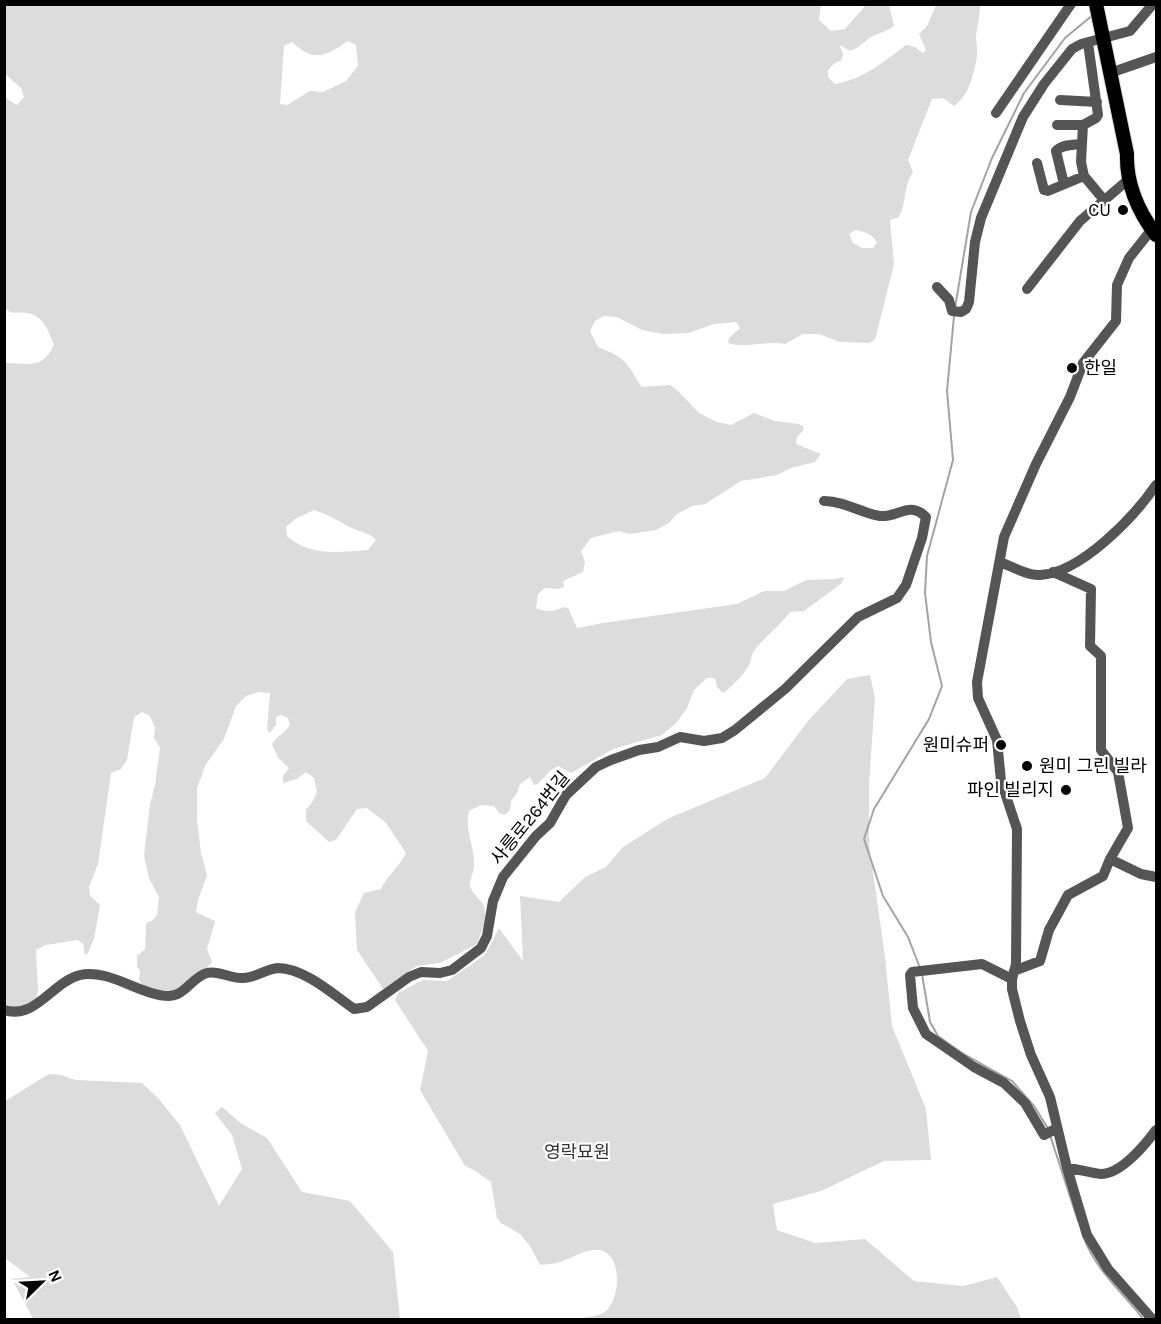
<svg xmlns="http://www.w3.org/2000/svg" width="1161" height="1324" viewBox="0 0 1161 1324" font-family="Karla,'Noto Sans KR',sans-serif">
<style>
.green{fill:#dcdcdc;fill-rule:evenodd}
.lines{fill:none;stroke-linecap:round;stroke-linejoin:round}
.stream{stroke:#a3a3a3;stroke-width:2}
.major-casing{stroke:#dbdbdb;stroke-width:16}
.minor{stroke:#555;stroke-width:10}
.major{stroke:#000;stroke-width:14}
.poi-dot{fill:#000;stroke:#fff;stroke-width:2}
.labels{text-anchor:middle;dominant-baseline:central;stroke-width:4.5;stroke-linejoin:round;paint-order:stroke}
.poi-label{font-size:18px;fill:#000;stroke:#fff;text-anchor:end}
.street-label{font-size:18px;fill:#000;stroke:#fff}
.park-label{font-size:18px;fill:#333;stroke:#fff}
</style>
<rect width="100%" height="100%" fill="#fff"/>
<!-- green -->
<path class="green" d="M 821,4 L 819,20 L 831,31 L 845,29 L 866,5 L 889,5 L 894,26 C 886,32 879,33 871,37 C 863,42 859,48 850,51 L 840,45 L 843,55 L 841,61 L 835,63 L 828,70 L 828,77 L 835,84 C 862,80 885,61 906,45 L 915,47 L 923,53 L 926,50 L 919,34 L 927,26 L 936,5 L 980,5 C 980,16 977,26 976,37 C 976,43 978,50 977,56 C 974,73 969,96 954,106 L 943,98 L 932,99 L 908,160 L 913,172 C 903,186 907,203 899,217 L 890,220 L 894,264 L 875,340 L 869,343 L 840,342 L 819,334 L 803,334 L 785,344 C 766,340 745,349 728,343 L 729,338 L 740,328 L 736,322 L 714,324 L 688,333 L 663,334 L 642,330 L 617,317 L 604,316 L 595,321 L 590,331 L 598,347 C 609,352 621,355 628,366 C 634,373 636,380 642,387 L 670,385 L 678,391 L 699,413 L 717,422 L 731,425 L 754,413 L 775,421 L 799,424 L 804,427 L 803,431 L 797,437 L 796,444 L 821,454 L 815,462 L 791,468 L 777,475 L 741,481 L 705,504 L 692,506 L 677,514 L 669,523 L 656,530 L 629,534 L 619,531 L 591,538 L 581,551 L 585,562 L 583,572 L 563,581 L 564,587 L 558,589 L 545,588 L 538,594 L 536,608 C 545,612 555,612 563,607 L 568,608 L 577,628 L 603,623 L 737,604 L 764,591 L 784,591 L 806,580 L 835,579 L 844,577 L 842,583 L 804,611 L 790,612 C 779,627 764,637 754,651 C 751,656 751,660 749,665 C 745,673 730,689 723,693 L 717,687 L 715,678 L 707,678 L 694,690 L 687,708 L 676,723 L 662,735 L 613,749 L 571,773 L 558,766 L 551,770 L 538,784 L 534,785 L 530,777 L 520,784 L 517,793 L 511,801 L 510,810 L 505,815 L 499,813 L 494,806 L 481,805 L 469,811 C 464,830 475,846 474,866 C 474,872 470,878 470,884 C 471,894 478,896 482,903 C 490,915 481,932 477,944 L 440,963 L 417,966 L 383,989 L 357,950 L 355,912 L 364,893 L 381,889 C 387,875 400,867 406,853 L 386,823 L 367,808 L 357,809 L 336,840 L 329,842 L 306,821 L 306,810 L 313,801 L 317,791 L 314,778 L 306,772 L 297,779 L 283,783 L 283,776 L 289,768 L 278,758 L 272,744 C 277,736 285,733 290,725 L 288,718 L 281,715 L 276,717 L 276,725 L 270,733 L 267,730 L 270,693 L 259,692 L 246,696 L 236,706 L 224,739 L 206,764 L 197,788 L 197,820 L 201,853 L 207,875 L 198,900 L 196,912 L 215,921 L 207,949 L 212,962 C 204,973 184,990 170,991 C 160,991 151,988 142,985 L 139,979 L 140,972 L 137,966 L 137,956 L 145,949 L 146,923 L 153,920 L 157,915 L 159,897 L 149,878 L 144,856 L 150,804 L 155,785 L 160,748 L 154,738 L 155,728 L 150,716 L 142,712 L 134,717 L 127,760 L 121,769 L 111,773 L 98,864 L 89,887 L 90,896 L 100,905 L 94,939 L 88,953 L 85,955 L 83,944 L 78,940 L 46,945 L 36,950 L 38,990 L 36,1002 L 19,1008 L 5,1006 L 5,363 C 29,363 42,370 54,345 C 49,332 43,315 27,313 C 17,311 16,316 5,309 L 4,94 L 7,99 L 17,105 L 24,97 L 21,88 L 5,74 L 5,5 ZM 348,41 L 356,45 L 358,66 L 346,81 L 323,92 L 310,91 L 287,105 L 280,104 L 284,46 L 292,42 C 314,63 326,56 348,41 ZM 855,230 C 865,232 873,234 877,243 L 873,248 L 862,248 L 853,243 L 849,234 ZM 314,510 C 330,515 339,522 354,529 C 363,533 370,533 376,540 L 368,550 C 338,552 311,557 287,536 L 286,527 L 295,519 Z
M 870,675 L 875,698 L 869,784 L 869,844 L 885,957 L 892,1026 L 926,1109 L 931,1160 L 884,1161 L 821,1191 L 773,1204 L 777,1230 L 815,1243 L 865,1239 L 914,1281 L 963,1286 L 997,1277 L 1017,1307 L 1021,1319 L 577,1319 C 586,1317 600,1317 607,1310 C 621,1296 622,1253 599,1250 C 586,1249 575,1256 563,1261 C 557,1264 547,1264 540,1265 L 530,1246 L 520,1234 L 501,1223 L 497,1218 L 491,1182 L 474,1170 L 465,1166 L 420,1090 L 428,1051 L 395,1000 L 398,993 L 423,980 L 447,981 L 485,955 L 499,928 L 523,961 L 520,896 L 559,902 L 585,877 L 606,867 L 623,847 L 669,818 L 765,778 L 808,721 L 847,679 Z
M 49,1074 L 61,1075 L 76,1080 L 142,1083 L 158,1098 L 180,1125 L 219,1206 L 242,1169 L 232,1135 L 215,1113 L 222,1107 L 242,1124 L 267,1138 L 302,1192 L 350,1201 L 393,1252 L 400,1319 L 33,1319 L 12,1279 L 30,1277 L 5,1258 L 5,1101 Z"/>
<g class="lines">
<!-- stream -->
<path class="stream" d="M 955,308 L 971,212 L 992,158 L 1024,93 L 1065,38 L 1094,14
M 920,968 L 908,937 L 883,896 L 864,839 L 874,809 L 929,719 L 942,686 L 931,642 L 925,593 L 927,556 L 953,460 L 947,391 L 954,316
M 922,974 L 930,1022 L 938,1036 L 962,1053 L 1012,1081 L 1034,1106 L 1049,1130
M 1050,1135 L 1078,1221
M 1085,1241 C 1097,1271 1124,1294 1144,1320"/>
<!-- major casing -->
<g class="major-casing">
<path id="major" d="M 1096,4 L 1127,154 C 1126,185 1138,211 1156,235"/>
</g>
<!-- minor -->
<path class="minor" d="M 1088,43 L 1098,115 L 1096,118 L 1083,125 L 1081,162 L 1084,176 L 1104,200
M 1110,73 L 1156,57
M 1060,100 L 1097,102
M 996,113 L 1071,4
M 1057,125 L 1083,125
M 1037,163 L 1044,190 L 1048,191 L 1084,176
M 1064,184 L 1056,151 C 1062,144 1073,145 1081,144
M 1152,229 L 1129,258 L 1117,285 L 1116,321 L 1083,363 L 1070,397 L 1036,464 L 1004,537 L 977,682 L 978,698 L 997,740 L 1001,781 L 1017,829 L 1016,964 L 1012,979 L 1012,989 L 1020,1021 L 1031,1055 L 1050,1097 L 1067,1168 L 1087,1235 L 1108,1269 L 1153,1320
M 937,287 L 949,300 L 952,311 L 961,312 L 966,309 L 969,302 L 975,242 L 981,218 L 1023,117 L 1044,84 L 1072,49 L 1081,44 L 1130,31 L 1153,4
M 1027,289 L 1080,221 L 1129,179
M 1000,562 C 1011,566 1028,576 1040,575 C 1081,573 1134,517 1156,485
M 1110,859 L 1141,874 L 1156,877
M 1014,971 L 1040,961 L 1049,930 L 1068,895 L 1103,876 L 1110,859 L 1128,828 L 1118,772 L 1101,750 L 1101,656 L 1090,646 L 1091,589 L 1053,572
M 1012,979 L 982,964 L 912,972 L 910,975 L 913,1008 L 926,1034 L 974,1067 L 1004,1083 L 1025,1103 L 1044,1135 L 1057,1128
M 4,1010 C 36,1020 52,982 80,975 C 108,968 142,996 169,996 C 185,996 192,977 207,973 C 219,970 231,979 243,978 C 255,978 266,969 278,968 C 304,968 334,995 354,1009 L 367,1007 L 409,977 L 421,972 L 440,973 L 452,970 L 481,948 L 487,936 L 493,901 L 503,877 L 536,836 L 550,823 L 566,795 L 596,767 L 611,760 L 639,750 L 658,747 L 680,737 L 704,741 L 722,738 L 735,730 L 785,689 L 858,617 L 897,598 L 906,585 L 922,538 L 926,517 C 909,500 898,518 880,516 C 861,513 845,501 824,501
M 1067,1168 C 1079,1169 1090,1173 1101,1174 C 1121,1174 1145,1145 1156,1130"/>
<!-- major -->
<use href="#major" class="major"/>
</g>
<!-- markers -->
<g class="poi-dot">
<circle cx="1123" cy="210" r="6"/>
<circle cx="1072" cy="368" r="6"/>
<circle cx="1001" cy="745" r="6"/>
<circle cx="1027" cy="766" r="6"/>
<circle cx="1066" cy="790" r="6"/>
</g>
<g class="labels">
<!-- poi labels -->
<g class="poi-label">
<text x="1111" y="210">CU</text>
<text x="1084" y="368" text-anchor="start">한일</text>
<text x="989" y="745">원미슈퍼</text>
<text x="1039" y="766" text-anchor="start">원미 그린 빌라</text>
<text x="1054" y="790">파인 빌리지</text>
</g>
<!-- street labels -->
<g class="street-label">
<text transform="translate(530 818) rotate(-51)">사릉로264번길</text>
</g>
<!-- park labels -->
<g class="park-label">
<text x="577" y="1152">영락묘원</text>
</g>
</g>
<!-- border -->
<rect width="1161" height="1324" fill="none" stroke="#000000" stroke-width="12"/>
<!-- north arrow -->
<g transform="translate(42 1282) rotate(66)" stroke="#ffffff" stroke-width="4.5" paint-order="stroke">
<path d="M0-4.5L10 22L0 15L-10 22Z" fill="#000000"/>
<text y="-9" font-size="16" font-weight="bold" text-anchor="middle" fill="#000000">N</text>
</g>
</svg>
